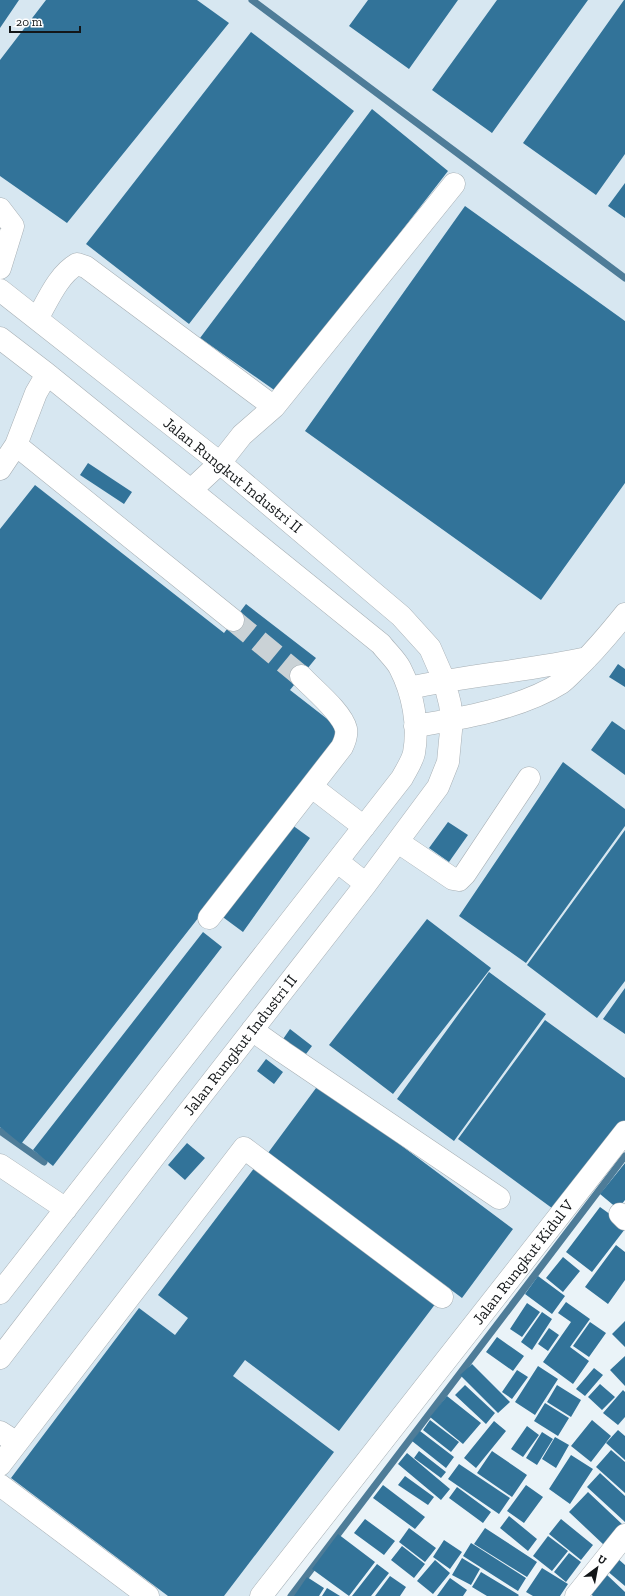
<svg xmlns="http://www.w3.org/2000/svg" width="625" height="1596" viewBox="0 0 625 1596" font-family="'Zilla Slab',serif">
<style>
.built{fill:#d7e7f1}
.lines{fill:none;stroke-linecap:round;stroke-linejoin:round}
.stream{stroke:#4e7c98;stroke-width:7}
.building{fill:#327399}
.minor-tunnel{stroke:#cad2d6;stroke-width:22;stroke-dasharray:22 11;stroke-linecap:butt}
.minor-casing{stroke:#a8b0b5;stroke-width:23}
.minor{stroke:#fff;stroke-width:22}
.labels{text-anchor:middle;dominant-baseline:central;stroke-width:3;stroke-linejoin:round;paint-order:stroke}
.street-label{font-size:16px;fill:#131618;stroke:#fff}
</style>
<rect width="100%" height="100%" fill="#eaf3f8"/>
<!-- built -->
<path class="built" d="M 0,0 L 625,0 L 625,1144 L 276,1596 L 0,1596 Z"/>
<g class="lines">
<!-- stream -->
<path class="stream" d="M 252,0 L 625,278
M 0,1131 L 44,1162
M 291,1596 L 625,1156"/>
</g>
<!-- building -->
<path class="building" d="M 0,0 L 19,0 L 0,28 Z
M 46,0 L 197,0 L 229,23 L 67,223 L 0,176 L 0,60 Z
M 368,0 L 458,0 L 409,69 L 349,26 Z
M 497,0 L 588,0 L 492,133 L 432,90 Z
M 624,0 L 625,0 L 625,154 L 596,195 L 523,143 Z
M 251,32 L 354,111 L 189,324 L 86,244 Z
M 372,109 L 448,171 L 277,392 L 200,338 Z
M 625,183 L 625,218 L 608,206 Z
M 465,206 L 625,321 L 625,483 L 541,600 L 305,431 Z
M 88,463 L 132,492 L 124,504 L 80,475 Z
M 35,485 L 224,633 L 246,604 L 316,658 L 290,690 L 344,732 L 21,1144 L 0,1127 L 0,529 Z
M 618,664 L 625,669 L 625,687 L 609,677 Z
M 612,721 L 625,730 L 625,775 L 591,750 Z
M 563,762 L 625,809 L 625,826 L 526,963 L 459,916 Z
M 288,822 L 310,838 L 243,932 L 220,915 Z
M 448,822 L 468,835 L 449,862 L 429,848 Z
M 625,830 L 625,981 L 597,1018 L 527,965 Z
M 427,919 L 491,968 L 393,1094 L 329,1045 Z
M 203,932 L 222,947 L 53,1166 L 33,1150 Z
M 489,972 L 546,1014 L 454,1141 L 397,1099 Z
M 625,988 L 625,1034 L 603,1019 Z
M 545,1020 L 625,1078 L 625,1125 L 560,1214 L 458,1139 Z
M 290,1029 L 312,1046 L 303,1058 L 281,1042 Z
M 266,1059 L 283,1072 L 274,1084 L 257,1071 Z
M 319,1084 L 513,1229 L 462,1298 L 268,1153 Z
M 187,1143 L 205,1158 L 185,1180 L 168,1165 Z
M 625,1163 L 625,1200 L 618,1209 L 600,1194 Z
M 255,1167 L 436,1303 L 339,1431 L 245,1360 L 233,1376 L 334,1452 L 224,1596 L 168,1596 L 11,1478 L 139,1308 L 175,1335 L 188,1318 L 158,1295 Z
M 600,1207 L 625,1225 L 625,1229 L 592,1272 L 566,1252 Z
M 616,1245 L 625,1252 L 625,1280 L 608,1304 L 585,1287 Z
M 563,1257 L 580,1271 L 563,1292 L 546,1278 Z
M 538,1276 L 565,1296 L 552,1314 L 525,1294 Z
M 566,1302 L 590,1319 L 570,1347 L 589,1361 L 573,1384 L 543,1362 L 571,1322 L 558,1313 Z
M 527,1303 L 540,1312 L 522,1337 L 510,1329 Z
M 542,1312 L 552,1319 L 532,1350 L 521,1342 Z
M 625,1321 L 625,1347 L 612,1334 Z
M 590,1322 L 606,1333 L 589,1357 L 573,1346 Z
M 549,1328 L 559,1335 L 548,1351 L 538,1344 Z
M 497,1337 L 524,1356 L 513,1371 L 486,1352 Z
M 625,1356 L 625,1386 L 610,1370 Z
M 472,1364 L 510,1402 L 498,1413 L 460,1375 Z
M 538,1366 L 558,1379 L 535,1415 L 515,1402 Z
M 594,1368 L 603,1375 L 585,1396 L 576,1389 Z
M 517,1370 L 528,1377 L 512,1399 L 502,1392 Z
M 600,1384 L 615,1397 L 602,1410 L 588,1397 Z
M 465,1385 L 495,1413 L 486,1424 L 455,1395 Z
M 557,1385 L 581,1400 L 571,1417 L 547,1402 Z
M 623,1390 L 625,1392 L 625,1417 L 618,1425 L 603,1413 Z
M 447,1396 L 481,1423 L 463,1444 L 430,1417 Z
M 545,1403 L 569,1418 L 558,1436 L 534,1421 Z
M 430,1420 L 459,1442 L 451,1452 L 423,1430 Z
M 592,1420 L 611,1436 L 591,1462 L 571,1446 Z
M 494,1421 L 506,1431 L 476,1468 L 464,1458 Z
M 527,1426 L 539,1435 L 523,1457 L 511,1449 Z
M 618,1430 L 625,1436 L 625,1460 L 606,1443 Z
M 420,1431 L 454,1457 L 446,1468 L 412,1441 Z
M 542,1432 L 553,1439 L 537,1465 L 526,1458 Z
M 555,1437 L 569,1445 L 556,1468 L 542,1459 Z
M 611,1450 L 625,1462 L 625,1493 L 596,1467 Z
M 419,1451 L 446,1472 L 441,1478 L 414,1458 Z
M 492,1451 L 527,1475 L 512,1497 L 477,1473 Z
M 407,1453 L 450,1489 L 441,1500 L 398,1464 Z
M 571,1455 L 593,1469 L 570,1504 L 549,1489 Z
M 459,1464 L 510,1498 L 499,1514 L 448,1479 Z
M 600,1473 L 625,1496 L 625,1522 L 587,1487 Z
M 405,1476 L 434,1497 L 428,1505 L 398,1485 Z
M 383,1485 L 425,1517 L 415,1529 L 373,1498 Z
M 526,1485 L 543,1497 L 524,1523 L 507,1511 Z
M 457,1487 L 491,1512 L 483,1523 L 449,1498 Z
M 588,1492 L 623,1525 L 604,1545 L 569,1512 Z
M 509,1516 L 537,1539 L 528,1551 L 500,1528 Z
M 365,1519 L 395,1541 L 384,1555 L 354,1533 Z
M 561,1519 L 593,1545 L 581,1560 L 549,1534 Z
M 409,1528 L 436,1548 L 425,1562 L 399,1542 Z
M 485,1528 L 537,1562 L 527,1577 L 474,1544 Z
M 338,1534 L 375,1562 L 349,1596 L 312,1569 Z
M 548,1536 L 568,1551 L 552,1571 L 533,1556 Z
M 444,1540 L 462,1552 L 450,1569 L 433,1557 Z
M 471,1543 L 526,1578 L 518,1591 L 463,1556 Z
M 402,1546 L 425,1564 L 414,1578 L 391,1560 Z
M 569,1553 L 581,1562 L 566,1582 L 554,1572 Z
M 462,1558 L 480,1569 L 471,1585 L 452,1575 Z
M 617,1558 L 625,1565 L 625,1586 L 606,1570 Z
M 435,1560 L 450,1573 L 433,1594 L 417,1581 Z
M 377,1564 L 389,1573 L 371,1596 L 352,1596 Z
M 542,1568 L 568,1584 L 560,1596 L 533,1596 L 526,1592 Z
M 481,1572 L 519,1595 L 518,1596 L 487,1596 L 472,1587 Z
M 606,1574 L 625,1592 L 625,1596 L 593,1596 L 588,1592 Z
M 390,1576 L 406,1587 L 400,1596 L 375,1596 Z
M 307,1577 L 324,1588 L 319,1596 L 294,1596 Z
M 450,1578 L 467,1590 L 463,1596 L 437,1596 Z
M 327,1588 L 340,1596 L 322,1596 Z"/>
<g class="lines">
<!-- minor-tunnel -->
<path class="minor-tunnel" d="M 233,620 L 301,676"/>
<!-- minor casing -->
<g class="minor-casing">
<path id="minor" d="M 0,209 L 13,226 L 0,268
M 0,290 L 220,463 L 401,616 L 430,648 L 444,680 L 450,704 L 452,720 L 448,762 L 438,787 L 366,884 L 190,1110 L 0,1358
M 37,319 C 48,300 58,275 77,264 L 86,267 L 274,407 L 242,435 L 220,463 L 191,490
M 0,338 L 47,374 L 381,644 C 387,652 396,660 400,668 C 413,693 419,725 414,753 C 412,762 406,770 402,778 L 0,1293
M 274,407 L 454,184
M 16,445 L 233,620
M 0,469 L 16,445 L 36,393 L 47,374
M 409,688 C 468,675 528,671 587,658
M 415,726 C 460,719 522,708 561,683 C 565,680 570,675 574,671 C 593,653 609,634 625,614
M 312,787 L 364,827
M 398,842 L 453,879 L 459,880 L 465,874 L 529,778
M 338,862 L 366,884
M 209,918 L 342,747 C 345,741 347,735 346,729 C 342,712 313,689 301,676
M 252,1030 L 283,1052 L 499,1198
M 0,1165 L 66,1209
M 620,1214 L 625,1219
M 0,1432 L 17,1443
M 0,1465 L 244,1148 L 442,1297
M 0,1485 L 148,1596
M 261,1596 L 625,1132
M 576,1596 L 625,1535"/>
</g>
<!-- minor -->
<use href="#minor" class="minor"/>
</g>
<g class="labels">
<!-- street labels -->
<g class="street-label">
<text transform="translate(233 475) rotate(39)">Jalan Rungkut Industri II</text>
<text transform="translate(240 1045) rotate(-52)">Jalan Rungkut Industri II</text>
<text transform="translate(523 1262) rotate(-52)">Jalan Rungkut Kidul V</text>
</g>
</g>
<!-- north arrow -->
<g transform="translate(597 1568) rotate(32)" stroke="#ffffff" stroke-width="3" paint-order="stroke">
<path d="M0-3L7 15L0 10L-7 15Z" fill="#131618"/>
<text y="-6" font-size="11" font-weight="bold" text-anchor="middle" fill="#131618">U</text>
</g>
<!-- scale -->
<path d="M10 26v6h70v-6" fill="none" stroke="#131618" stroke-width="2"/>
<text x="16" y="26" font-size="12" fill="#131618" stroke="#ffffff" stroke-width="3" paint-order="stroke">20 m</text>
</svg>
